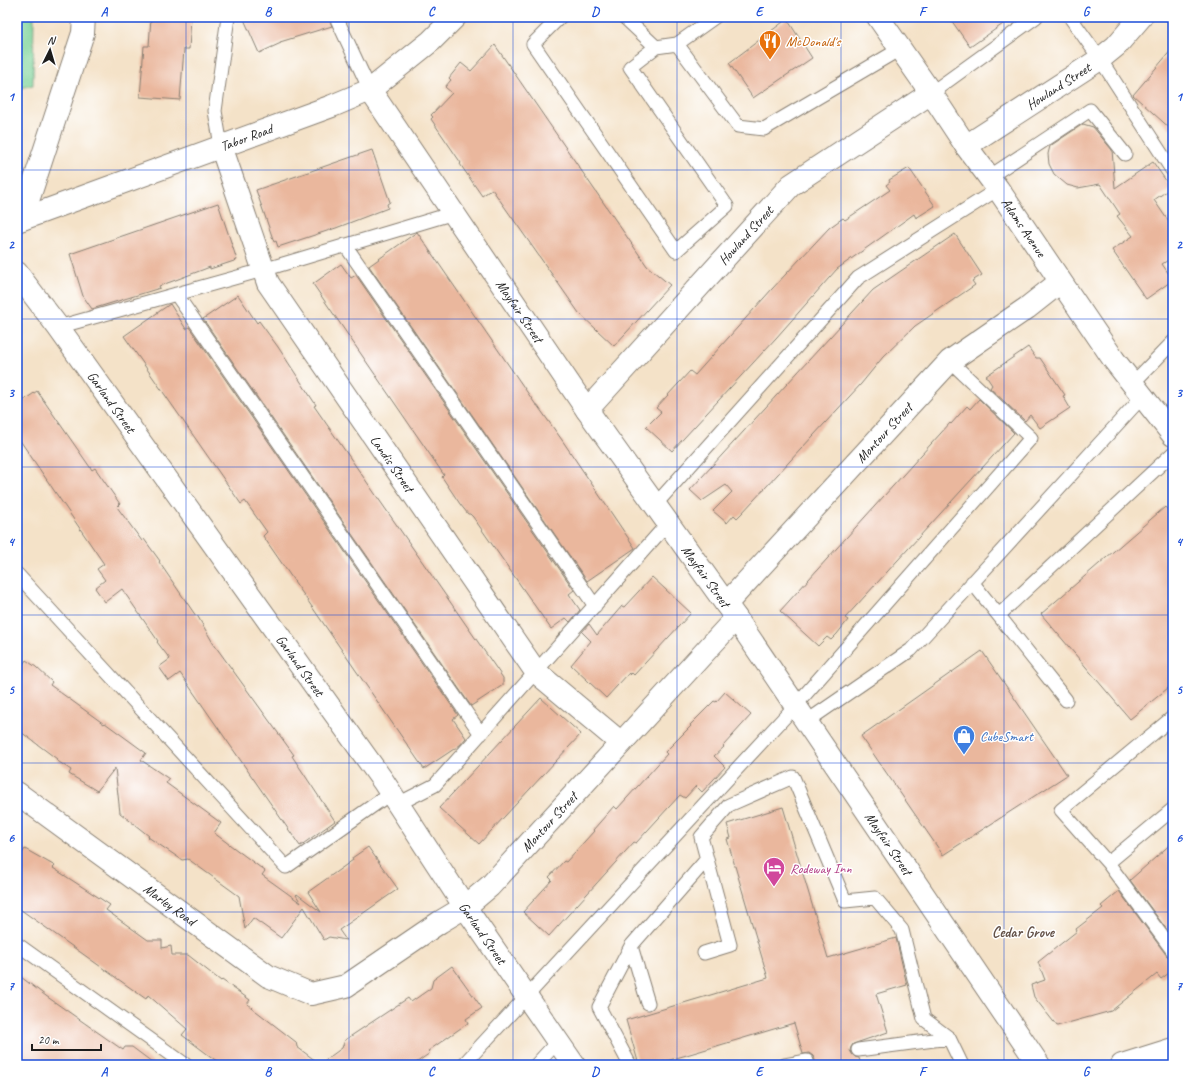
<svg xmlns="http://www.w3.org/2000/svg" width="1190" height="1082" viewBox="0 0 1190 1082" font-family="Caveat,sans-serif">
<style>
.green{fill:#7cd398;stroke:#4c785a}
.building{fill:#eab79d}
.lines{fill:none;stroke-linecap:round;stroke-linejoin:round}
.service-casing{stroke:#887f72;stroke-width:15}
.minor-casing{stroke:#887f72;stroke-width:24}
.tertiary-casing{stroke:#887f72;stroke-width:24}
.trunk-casing{stroke:#887f72;stroke-width:24}
.service{stroke:#fff;stroke-width:13}
.minor{stroke:#fff;stroke-width:22}
.tertiary{stroke:#fff;stroke-width:22}
.trunk{stroke:#fff;stroke-width:22}
.grid{fill:none;stroke:#1d4ed8;stroke-width:1;stroke-opacity:0.55}
.labels{text-anchor:middle;dominant-baseline:central;stroke-width:3;stroke-linejoin:round;paint-order:stroke}
.food-label{font-size:14px;fill:#c56008;stroke:#fff;text-anchor:start}
.street-label{font-size:14px;fill:#1c1c1c;stroke:#fff}
.shop-label{font-size:14px;fill:#366cbe;stroke:#fff;text-anchor:start}
.hotel-label{font-size:14px;fill:#b23c85;stroke:#fff;text-anchor:start}
.neighbourhood-label{font-size:15px;font-weight:bold;fill:#645249;stroke:#fff}
.neatline{fill:none;stroke:#1d4ed8;stroke-width:1.5}
.grid-label{font-size:13px;text-anchor:middle;font-weight:bold;fill:#1d4ed8}
</style>
<rect width="100%" height="100%" fill="#fff"/>
<filter id="ink" filterUnits="userSpaceOnUse"><feTurbulence type="fractalNoise" baseFrequency=".025" numOctaves="2"/><feDisplacementMap in="SourceGraphic" scale="8" xChannelSelector="R" yChannelSelector="G"/><feConvolveMatrix kernelMatrix="1 2 1 2 8 2 1 2 1" color-interpolation-filters="sRGB"/></filter>
<filter id="wash" filterUnits="userSpaceOnUse"><feTurbulence type="fractalNoise" baseFrequency=".012" numOctaves="4" result="noise"/><feDisplacementMap in="SourceGraphic" scale="16" xChannelSelector="R" yChannelSelector="G"/><feGaussianBlur stdDeviation="0.9" result="paint"/><feColorMatrix in="noise" values="0 0 0 0 0 0 0 0 0 0 0 0 0 0 0 0 0 1.4 0 .05"/><feComposite in="paint" operator="in"/></filter>
<g filter="url(#wash)">
<rect width="100%" height="100%" fill="#f4e2c8"/>
<!-- green -->
<path class="green" d="M 17,17 L 34,17 L 33,85 L 17,89 Z"/>
<g id="blocks">
<!-- building -->
<path class="building" d="M 151,17 L 191,17 L 189,49 L 184,49 L 180,100 L 140,97 L 144,46 L 149,46 Z
M 243,17 L 328,17 L 332,26 L 280,42 L 281,43 L 259,53 Z
M 949,17 L 1013,17 L 970,47 Z
M 787,19 L 812,58 L 753,98 L 729,63 Z
M 495,45 L 647,266 L 670,285 L 614,346 L 579,313 L 492,189 L 482,196 L 460,164 L 461,163 L 431,119 L 433,117 L 431,115 L 452,93 L 445,87 L 451,80 L 449,78 L 461,63 L 471,71 Z
M 1173,48 L 1173,131 L 1133,95 Z
M 1083,124 L 1093,127 L 1112,150 L 1115,188 L 1153,162 L 1171,188 L 1154,200 L 1173,228 L 1173,257 L 1162,264 L 1173,280 L 1146,299 L 1112,250 L 1133,236 L 1117,216 L 1120,214 L 1100,184 L 1078,188 L 1067,185 L 1054,174 L 1049,164 L 1048,154 L 1050,146 Z
M 372,150 L 390,202 L 387,204 L 388,208 L 336,228 L 278,247 L 276,241 L 274,242 L 256,190 Z
M 909,168 L 935,206 L 916,218 L 914,214 L 837,269 L 776,338 L 672,451 L 646,427 L 661,412 L 656,408 L 690,371 L 695,375 L 772,289 L 829,228 L 843,218 L 845,220 L 890,190 L 886,185 L 890,182 L 889,180 Z
M 218,203 L 237,260 L 210,269 L 210,267 L 173,281 L 159,286 L 160,288 L 92,309 L 83,296 L 70,254 Z
M 417,232 L 536,405 L 537,405 L 562,440 L 635,548 L 587,581 L 369,266 Z
M 955,234 L 982,275 L 972,281 L 975,285 L 915,326 L 883,357 L 861,384 L 742,513 L 737,518 L 734,515 L 727,523 L 713,511 L 732,492 L 726,485 L 702,501 L 690,490 L 873,290 Z
M 341,264 L 351,278 L 356,275 L 574,590 L 569,594 L 580,610 L 570,622 L 566,618 L 551,629 L 473,517 L 470,514 L 468,514 L 460,504 L 442,477 L 444,475 L 313,284 Z
M 238,295 L 257,323 L 259,321 L 278,347 L 316,405 L 314,406 L 503,678 L 503,685 L 471,706 L 203,319 Z
M 170,304 L 186,329 L 189,327 L 458,715 L 453,719 L 466,738 L 460,745 L 424,769 L 263,536 L 267,532 L 245,501 L 241,504 L 124,336 Z
M 1028,347 L 1036,358 L 1040,358 L 1065,395 L 1063,396 L 1070,408 L 1040,428 L 1030,415 L 1025,421 L 990,388 L 992,385 L 986,376 Z
M 37,391 L 92,470 L 95,468 L 120,504 L 117,507 L 142,541 L 144,539 L 160,561 L 159,562 L 196,616 L 197,615 L 213,643 L 294,755 L 292,756 L 335,821 L 300,846 L 180,673 L 169,681 L 159,667 L 170,659 L 157,642 L 158,641 L 122,589 L 105,602 L 95,588 L 105,580 L 97,569 L 104,564 L 17,436 L 17,405 Z
M 979,399 L 1014,433 L 845,618 L 848,620 L 837,634 L 831,640 L 827,637 L 818,646 L 780,611 L 950,423 L 951,424 L 967,406 L 970,409 Z
M 1165,507 L 1173,516 L 1173,684 L 1130,719 L 1041,614 Z
M 652,577 L 691,613 L 634,675 L 632,673 L 630,675 L 629,673 L 606,698 L 571,665 L 591,641 L 582,632 L 589,624 L 597,635 L 622,606 L 624,607 Z
M 982,651 L 1067,775 L 943,855 L 861,736 Z
M 26,660 L 36,667 L 52,682 L 50,685 L 104,724 L 105,723 L 146,753 L 141,760 L 169,779 L 166,783 L 221,823 L 214,833 L 265,871 L 262,875 L 301,903 L 296,895 L 297,894 L 321,912 L 308,892 L 353,860 L 352,858 L 368,847 L 398,889 L 339,930 L 346,940 L 329,937 L 324,940 L 304,907 L 281,938 L 253,918 L 245,929 L 239,896 L 188,859 L 182,860 L 148,837 L 149,836 L 120,813 L 115,768 L 97,791 L 69,774 L 71,770 L 56,760 L 57,759 L 17,729 L 17,674 Z
M 725,692 L 751,715 L 723,746 L 724,747 L 714,756 L 725,767 L 702,792 L 696,786 L 685,798 L 680,795 L 636,843 L 634,842 L 549,936 L 523,912 L 552,880 L 549,877 L 564,861 L 566,862 L 594,831 L 593,830 L 614,806 L 617,809 L 667,754 L 665,752 L 691,726 L 690,725 L 714,701 L 716,702 Z
M 541,698 L 581,734 L 479,844 L 439,808 Z
M 783,807 L 828,958 L 896,938 L 907,985 L 876,994 L 888,1032 L 853,1044 L 851,1047 L 850,1051 L 855,1057 L 859,1058 L 861,1065 L 814,1065 L 815,1060 L 813,1056 L 809,1053 L 803,1054 L 794,1023 L 653,1065 L 639,1065 L 626,1020 L 768,978 L 727,839 L 731,838 L 727,824 Z
M 1173,842 L 1173,938 L 1130,880 Z
M 25,849 L 55,866 L 53,868 L 101,899 L 110,905 L 106,910 L 148,940 L 162,940 L 162,948 L 171,946 L 172,955 L 188,955 L 221,981 L 222,980 L 250,1000 L 247,1004 L 296,1042 L 297,1047 L 320,1064 L 342,1048 L 345,1040 L 408,998 L 411,1002 L 431,988 L 433,980 L 452,966 L 482,1008 L 466,1019 L 468,1023 L 428,1051 L 430,1053 L 413,1065 L 222,1065 L 182,1035 L 187,1029 L 148,995 L 146,999 L 17,907 L 17,860 Z
M 1119,891 L 1167,956 L 1173,959 L 1173,970 L 1161,979 L 1157,974 L 1111,1011 L 1057,1026 L 1034,997 L 1031,985 L 1045,980 L 1038,962 L 1077,931 L 1076,929 L 1103,908 L 1101,906 Z
M 17,974 L 46,996 L 123,1050 L 125,1047 L 132,1047 L 156,1065 L 17,1065 Z"/>
</g>
</g>
<g filter="url(#ink)">
<use href="#blocks" fill-opacity="0" stroke="#887f72" stroke-width="1"/>
<g class="lines">
<!-- service casing -->
<g class="service-casing">
<path id="service" d="M 336,17 L 370,90
M 560,17 L 533,44 L 676,251 L 727,206 L 630,67 L 656,47 L 624,17
M 1070,17 L 1100,59 L 1172,170 L 1173,169
M 677,44 L 738,126 L 764,129 L 900,49
M 656,47 L 677,44 L 715,17
M 931,93 L 1036,17
M 221,146 L 215,111 L 228,17
M 989,177 L 1090,110 L 1125,154
M 345,245 L 595,606
M 176,294 L 481,734
M 58,327 L 263,270 L 454,213
M 1132,384 L 1173,342
M 655,505 L 858,278 L 998,189
M 17,574 L 286,867 L 391,793
M 972,582 L 1066,700
M 999,615 L 1173,453
M 1173,717 L 1061,810 L 1108,863 L 1173,809
M 806,722 L 911,650 L 1142,397
M 398,804 L 435,785 L 668,523
M 1108,863 L 1173,951
M 17,944 L 186,1065
M 704,953 L 730,945 L 701,837 L 729,805 L 793,777 L 845,901 L 875,898 L 902,930 L 924,1019 L 949,1038 L 962,1065
M 648,1003 L 631,946 L 707,859
M 858,1050 L 949,1038
M 463,1065 L 795,706 L 1031,438 L 950,361
M 536,1065 L 558,1041
M 630,1065 L 599,1007 L 631,946
M 785,1065 L 807,1061"/>
</g>
<!-- minor casing -->
<g class="minor-casing">
<g id="minor">
<path id="s1" d="M 370,90 L 587,410 L 736,618 L 1039,1065"/>
<path id="s2" d="M 221,146 L 268,283 L 536,672 L 621,743"/>
<path id="s3" d="M 966,146 L 1100,59 L 1116,46 L 1141,17"/>
<path d="M 22,219 L 83,33 L 84,17"/>
<path id="s4" d="M 17,273 L 58,327 L 383,781 L 465,907 L 574,1065"/>
<path id="s5" d="M 587,410 L 791,185 L 931,93"/>
<path id="s6" d="M 726,604 L 950,361 L 1027,308 L 1060,282"/>
<path id="s7" d="M 17,793 L 268,976 L 311,994 L 346,986 L 440,922 L 465,907 L 490,886 L 736,618"/>
</g>
</g>
<!-- tertiary casing -->
<g class="tertiary-casing">
<g id="tertiary">
<path id="s8" d="M 17,221 L 332,106 L 370,90 L 431,41 L 455,17"/>
</g>
</g>
<!-- trunk casing -->
<g class="trunk-casing">
<g id="trunk">
<path id="s9" d="M 878,17 L 931,93 L 966,146 L 998,189 L 1114,360 L 1173,435"/>
<path d="M 1122,1065 L 1173,1049"/>
</g>
</g>
<!-- service -->
<use href="#service" class="service"/>
<!-- minor -->
<use href="#minor" class="minor"/>
<!-- tertiary -->
<use href="#tertiary" class="tertiary"/>
<!-- trunk -->
<use href="#trunk" class="trunk"/>
</g>
</g>
<!-- grid -->
<path class="grid" d="M 186,17 L 186,1065M 349,17 L 349,1065M 513,17 L 513,1065M 677,17 L 677,1065M 841,17 L 841,1065M 1004,17 L 1004,1065M 17,170 L 1173,170M 17,319 L 1173,319M 17,467 L 1173,467M 17,615 L 1173,615M 17,763 L 1173,763M 17,912 L 1173,912"/>
<!-- icons -->
<defs>
<g id="restaurant-pin" transform="scale(1.15)"><path d="M0 17L-7.5 6A9.5 9.5 0 1 1 7.5 6Z" fill="#e8710a" stroke="#fff"/><path d="M-5-6h1v4h1v-4h1v4h1v-4h1v5L-1.5 .5V6h-2V.5L-5-1ZM5-6V6H3V1.5H1.5Q1.5-4 5-6Z" fill="#fff"/></g>
<g id="shop-pin" transform="scale(1.15)"><path d="M0 17L-7.5 6A9.5 9.5 0 1 1 7.5 6Z" fill="#3f7fe0" stroke="#fff"/><path d="M-5-2.5h2.3a2.7 3.5 0 0 1 5.4 0H5L5.5 6h-11ZM-1.5-2.5h3a1.5 2.3 0 0 0-3 0Z" fill="#fff"/></g>
<g id="hotel-pin" transform="scale(1.15)"><path d="M0 17L-7.5 6A9.5 9.5 0 1 1 7.5 6Z" fill="#d1479c" stroke="#fff"/><path d="M-6-4.5h1.5V1H6V5H4.5V3h-9V5H-6ZM-4 0a1.8 1.8 0 1 1 3.6 0ZM.5 0V-2.5h3Q6-2.5 6 0Z" fill="#fff"/></g>
</defs>
<g fill-rule="evenodd">
<use href="#restaurant-pin" x="770" y="41"/>
<use href="#shop-pin" x="964" y="736"/>
<use href="#hotel-pin" x="774" y="868"/>
</g>
<g class="labels">
<!-- food labels -->
<g class="food-label">
<text x="786" y="41">McDonald's</text>
</g>
<!-- street labels -->
<g class="street-label">
<text stroke="none"><textPath href="#s3" startOffset="110">Howland Street</textPath></text>
<text stroke="none"><textPath href="#s8" startOffset="244">Tabor Road</textPath></text>
<text stroke="none"><textPath href="#s9" startOffset="256">Adams Avenue</textPath></text>
<text stroke="none"><textPath href="#s5" startOffset="236">Howland Street</textPath></text>
<text stroke="none"><textPath href="#s1" startOffset="267">Mayfair Street</textPath></text>
<text stroke="none"><textPath href="#s4" startOffset="160">Garland Street</textPath></text>
<text stroke="none"><textPath href="#s6" startOffset="233">Montour Street</textPath></text>
<text stroke="none"><textPath href="#s2" startOffset="364">Landis Street</textPath></text>
<text stroke="none"><textPath href="#s1" startOffset="591">Mayfair Street</textPath></text>
<text stroke="none"><textPath href="#s4" startOffset="484">Garland Street</textPath></text>
<text stroke="none"><textPath href="#s7" startOffset="656">Montour Street</textPath></text>
<text stroke="none"><textPath href="#s1" startOffset="915">Mayfair Street</textPath></text>
<text stroke="none"><textPath href="#s7" startOffset="189">Marley Road</textPath></text>
<text stroke="none"><textPath href="#s4" startOffset="808">Garland Street</textPath></text>
</g>
<!-- shop labels -->
<g class="shop-label">
<text x="980" y="736">CubeSmart</text>
</g>
<!-- hotel labels -->
<g class="hotel-label">
<text x="790" y="868">Rodeway Inn</text>
</g>
<!-- neighbourhood labels -->
<g class="neighbourhood-label">
<text x="1023" y="932">Cedar Grove</text>
</g>
</g>
<!-- margin -->
<rect width="1190" height="1082" fill="none" stroke="#fff" stroke-width="44"/>
<!-- north arrow -->
<g transform="translate(50 50) rotate(5)" stroke="#ffffff" stroke-width="3" paint-order="stroke">
<path d="M0-3L7 15L0 10L-7 15Z" fill="#1c1c1c"/>
<text y="-6" font-size="11" font-weight="bold" text-anchor="middle" fill="#1c1c1c">N</text>
</g>
<!-- scale -->
<path d="M32 1044v6h69v-6" fill="none" stroke="#1c1c1c" stroke-width="2"/>
<text x="38" y="1044" font-size="12" fill="#1c1c1c" stroke="#ffffff" stroke-width="3" paint-order="stroke">20 m</text>
<rect x="22" y="22" width="1146" height="1038" class="neatline"/>
<g class="grid-label">
<text x="104" y="16">A</text>
<text x="268" y="16">B</text>
<text x="431" y="16">C</text>
<text x="595" y="16">D</text>
<text x="759" y="16">E</text>
<text x="922" y="16">F</text>
<text x="1086" y="16">G</text>
<text x="11" y="101">1</text>
<text x="1179" y="101">1</text>
<text x="11" y="249">2</text>
<text x="1179" y="249">2</text>
<text x="11" y="397">3</text>
<text x="1179" y="397">3</text>
<text x="11" y="546">4</text>
<text x="1179" y="546">4</text>
<text x="11" y="694">5</text>
<text x="1179" y="694">5</text>
<text x="11" y="842">6</text>
<text x="1179" y="842">6</text>
<text x="11" y="990">7</text>
<text x="1179" y="990">7</text>
<text x="104" y="1076">A</text>
<text x="268" y="1076">B</text>
<text x="431" y="1076">C</text>
<text x="595" y="1076">D</text>
<text x="759" y="1076">E</text>
<text x="922" y="1076">F</text>
<text x="1086" y="1076">G</text>
</g>
</svg>
